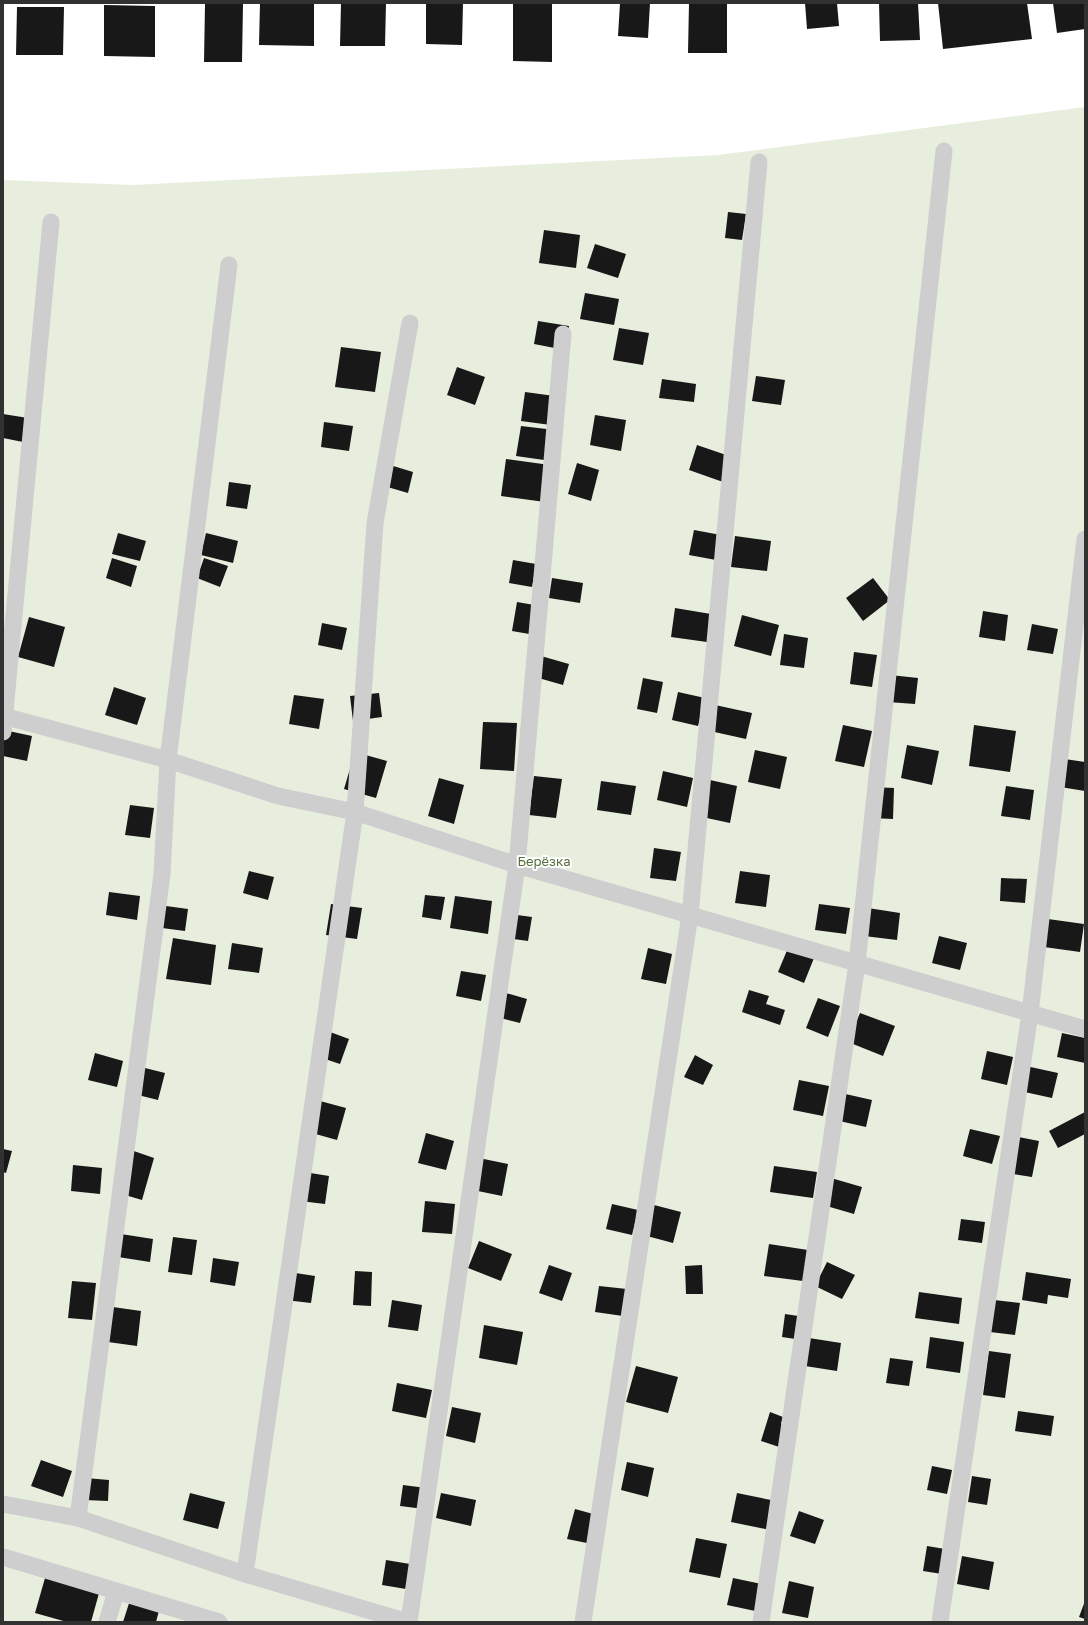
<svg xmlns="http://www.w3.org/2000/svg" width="1088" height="1625" viewBox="0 0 1088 1625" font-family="'Golos Text',sans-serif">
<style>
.green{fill:#e7eede}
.building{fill:#181818}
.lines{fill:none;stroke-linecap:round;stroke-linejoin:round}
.lane{stroke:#cecece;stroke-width:17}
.labels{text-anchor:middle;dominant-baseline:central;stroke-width:4;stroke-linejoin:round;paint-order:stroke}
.park-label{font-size:13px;fill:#566f3c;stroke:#fff}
</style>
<rect width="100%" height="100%" fill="#fff"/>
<!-- green -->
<path class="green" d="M 1085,107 L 1085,1622 L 3,1622 L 3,180 L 133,185 L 718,155 Z"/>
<!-- building -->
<path class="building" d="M 260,3 L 314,3 L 314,46 L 259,45 Z
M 341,3 L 386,3 L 385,46 L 340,46 Z
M 426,3 L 463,3 L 462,45 L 426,44 Z
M 513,3 L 552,3 L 552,62 L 513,61 Z
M 620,3 L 650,3 L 648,38 L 618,36 Z
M 689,3 L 727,3 L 727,53 L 688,53 Z
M 805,3 L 837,3 L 839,26 L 807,29 Z
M 879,3 L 918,3 L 920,40 L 880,41 Z
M 938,3 L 1027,3 L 1032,39 L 943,49 Z
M 1053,3 L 1085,3 L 1085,29 L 1057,33 Z
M 205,4 L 243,4 L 242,62 L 204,62 Z
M 104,5 L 155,6 L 155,57 L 104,56 Z
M 17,7 L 64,7 L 63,55 L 16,55 Z
M 728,212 L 746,214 L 742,240 L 725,238 Z
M 544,230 L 580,235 L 576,268 L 539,263 Z
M 595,244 L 626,254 L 618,278 L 587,268 Z
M 585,293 L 619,299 L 614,325 L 580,319 Z
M 538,321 L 569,326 L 565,350 L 534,344 Z
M 619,328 L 649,333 L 643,365 L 613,360 Z
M 341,347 L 381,352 L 375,392 L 335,387 Z
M 457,367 L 485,377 L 475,405 L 447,395 Z
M 756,376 L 785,380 L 781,405 L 752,401 Z
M 662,379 L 696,384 L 694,402 L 659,398 Z
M 525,392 L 562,397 L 558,426 L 521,421 Z
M 3,414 L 28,418 L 23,442 L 3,438 Z
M 595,415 L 626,420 L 621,451 L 590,445 Z
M 324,422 L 353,426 L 349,451 L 321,447 Z
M 521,426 L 555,430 L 551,461 L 516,456 Z
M 697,445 L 732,457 L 723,482 L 689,470 Z
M 506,459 L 550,465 L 545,502 L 501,496 Z
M 577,463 L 599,470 L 591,501 L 568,494 Z
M 390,465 L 413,472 L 408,493 L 384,486 Z
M 229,482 L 251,485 L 247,509 L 226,506 Z
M 694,530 L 721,535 L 716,560 L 689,555 Z
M 118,533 L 146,541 L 140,561 L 112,554 Z
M 206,533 L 238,541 L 233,563 L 201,555 Z
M 735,536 L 771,541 L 767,571 L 731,567 Z
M 112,558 L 137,566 L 131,587 L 106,578 Z
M 204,558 L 228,566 L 220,587 L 197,578 Z
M 513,560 L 536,564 L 532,587 L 509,583 Z
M 552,578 L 583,583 L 580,603 L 549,598 Z
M 873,578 L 890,600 L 863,621 L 846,598 Z
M 517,602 L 540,606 L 535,635 L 512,631 Z
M 675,608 L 711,614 L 707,642 L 671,637 Z
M 983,611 L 1008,615 L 1005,641 L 979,637 Z
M 742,615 L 779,625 L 771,656 L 734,646 Z
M 29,617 L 65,627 L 54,667 L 18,657 Z
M 322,623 L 347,628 L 342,650 L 318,645 Z
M 1032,624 L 1058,629 L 1053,654 L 1027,650 Z
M 784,634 L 808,638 L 804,668 L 780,665 Z
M 854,652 L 877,655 L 872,687 L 850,684 Z
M 541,656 L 569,664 L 563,685 L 535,677 Z
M 890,675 L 918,678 L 915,704 L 888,702 Z
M 643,678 L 663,682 L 657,713 L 637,709 Z
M 114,687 L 146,698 L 137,725 L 105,715 Z
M 678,692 L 705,698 L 698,726 L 672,720 Z
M 379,693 L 382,717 L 353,721 L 350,696 Z
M 294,695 L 324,699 L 319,729 L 289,724 Z
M 715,705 L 752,713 L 746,739 L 710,731 Z
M 483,722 L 517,723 L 514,771 L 480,769 Z
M 843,725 L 872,731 L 864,767 L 835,761 Z
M 974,725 L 1016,731 L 1010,772 L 969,766 Z
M 4,730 L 32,736 L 27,761 L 3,756 Z
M 907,745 L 939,751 L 932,785 L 901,778 Z
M 755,750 L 787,757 L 780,789 L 748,782 Z
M 355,752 L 387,761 L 376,798 L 344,789 Z
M 1058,758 L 1085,762 L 1085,791 L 1054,786 Z
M 663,771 L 693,778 L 687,807 L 657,800 Z
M 534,776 L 562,779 L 556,818 L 529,815 Z
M 439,778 L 464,785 L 454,824 L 428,816 Z
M 710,780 L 737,786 L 730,823 L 702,817 Z
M 601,781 L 636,786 L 631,815 L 597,810 Z
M 1006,786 L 1034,790 L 1030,820 L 1001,816 Z
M 872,787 L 894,788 L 893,819 L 871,818 Z
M 130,805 L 154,808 L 150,838 L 125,835 Z
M 654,848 L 681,852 L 676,881 L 650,878 Z
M 249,871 L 274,877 L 268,900 L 243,893 Z
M 740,871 L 770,875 L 766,907 L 735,903 Z
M 1001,878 L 1027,879 L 1025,903 L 1000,901 Z
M 109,892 L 140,896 L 137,920 L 106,915 Z
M 425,895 L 445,897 L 441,920 L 422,917 Z
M 455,896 L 492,901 L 488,934 L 450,928 Z
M 331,904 L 362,908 L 357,939 L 326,935 Z
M 819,904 L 850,908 L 846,934 L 815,930 Z
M 166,906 L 188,909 L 185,931 L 162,928 Z
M 868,908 L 900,913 L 897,940 L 864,936 Z
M 503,913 L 532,917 L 528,941 L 500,937 Z
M 1048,919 L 1084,924 L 1080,952 L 1044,947 Z
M 939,936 L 967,943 L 960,970 L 932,963 Z
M 173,938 L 216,945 L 211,985 L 166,979 Z
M 232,943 L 263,948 L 259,973 L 228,969 Z
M 648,948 L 672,954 L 666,984 L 641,979 Z
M 788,948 L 814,958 L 804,983 L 778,972 Z
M 461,971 L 486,975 L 481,1001 L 456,996 Z
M 749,990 L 769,996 L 766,1004 L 785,1010 L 780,1025 L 742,1012 Z
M 499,991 L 527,999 L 520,1023 L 493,1016 Z
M 818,998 L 840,1006 L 828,1037 L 806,1028 Z
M 860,1013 L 895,1026 L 883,1056 L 848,1042 Z
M 322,1029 L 349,1039 L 340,1064 L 313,1055 Z
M 1062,1033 L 1085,1038 L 1085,1063 L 1057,1057 Z
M 987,1051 L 1013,1057 L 1007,1085 L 981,1079 Z
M 95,1053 L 123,1061 L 117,1087 L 88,1080 Z
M 695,1055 L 713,1065 L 703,1085 L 684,1077 Z
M 1026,1066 L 1058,1073 L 1052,1098 L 1020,1091 Z
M 141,1067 L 165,1073 L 158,1100 L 134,1094 Z
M 799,1080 L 829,1086 L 823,1116 L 793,1110 Z
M 841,1093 L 872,1100 L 866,1127 L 835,1120 Z
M 320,1101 L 346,1108 L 337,1140 L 312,1133 Z
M 1085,1112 L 1085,1134 L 1058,1148 L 1049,1131 Z
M 970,1129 L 1000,1136 L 992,1164 L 963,1156 Z
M 426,1133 L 454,1141 L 446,1170 L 418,1163 Z
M 1014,1136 L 1039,1141 L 1032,1177 L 1007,1173 Z
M 3,1149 L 12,1151 L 6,1173 L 3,1172 Z
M 128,1149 L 154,1158 L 142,1200 L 115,1192 Z
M 479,1158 L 508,1164 L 502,1196 L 473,1190 Z
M 73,1165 L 102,1168 L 100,1194 L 71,1191 Z
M 774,1166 L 817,1172 L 813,1198 L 770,1192 Z
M 304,1172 L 329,1176 L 325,1204 L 300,1201 Z
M 831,1178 L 862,1187 L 854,1214 L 823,1205 Z
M 425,1201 L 455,1204 L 452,1234 L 422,1232 Z
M 612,1204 L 638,1210 L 632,1235 L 606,1229 Z
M 654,1205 L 681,1212 L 673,1243 L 647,1236 Z
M 961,1219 L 985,1222 L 982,1243 L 958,1240 Z
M 121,1234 L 153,1239 L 150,1262 L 118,1257 Z
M 173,1237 L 197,1240 L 192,1275 L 168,1272 Z
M 479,1241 L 512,1254 L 501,1281 L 468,1268 Z
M 769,1244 L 808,1250 L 803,1281 L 764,1276 Z
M 213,1258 L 239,1262 L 235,1286 L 210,1282 Z
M 827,1262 L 855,1275 L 842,1299 L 815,1286 Z
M 549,1265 L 572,1273 L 562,1301 L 539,1293 Z
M 702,1265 L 703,1294 L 686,1294 L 685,1266 Z
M 355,1271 L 372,1272 L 371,1306 L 353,1305 Z
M 289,1272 L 315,1276 L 311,1303 L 285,1300 Z
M 1026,1272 L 1071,1279 L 1068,1298 L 1048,1295 L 1047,1304 L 1022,1300 Z
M 72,1281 L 96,1283 L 92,1320 L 68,1318 Z
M 599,1286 L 627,1289 L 623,1316 L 595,1312 Z
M 919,1292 L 962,1298 L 959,1324 L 915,1318 Z
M 392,1300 L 422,1305 L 418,1331 L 388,1327 Z
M 994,1300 L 1020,1303 L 1015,1335 L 990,1332 Z
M 113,1307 L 141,1311 L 137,1346 L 108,1342 Z
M 785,1314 L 805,1317 L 802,1340 L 782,1337 Z
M 484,1325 L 523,1332 L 517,1365 L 479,1358 Z
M 930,1337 L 964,1342 L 960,1373 L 926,1368 Z
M 809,1338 L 841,1343 L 837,1371 L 805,1366 Z
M 989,1351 L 1011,1354 L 1005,1398 L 983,1395 Z
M 890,1358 L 913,1361 L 909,1386 L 886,1383 Z
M 636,1366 L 678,1377 L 668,1413 L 626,1402 Z
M 397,1383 L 432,1390 L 426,1418 L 392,1411 Z
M 452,1407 L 481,1413 L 475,1443 L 446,1436 Z
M 1018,1411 L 1054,1416 L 1051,1436 L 1015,1431 Z
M 770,1412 L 783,1417 L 781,1424 L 789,1426 L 782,1448 L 761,1441 Z
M 41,1460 L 72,1471 L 63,1497 L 31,1486 Z
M 627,1462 L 654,1468 L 648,1497 L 621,1490 Z
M 932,1466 L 952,1470 L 947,1494 L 927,1490 Z
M 972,1476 L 991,1479 L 987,1505 L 968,1502 Z
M 86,1478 L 109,1480 L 108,1501 L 85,1500 Z
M 403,1485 L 426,1488 L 424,1509 L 400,1506 Z
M 190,1493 L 225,1502 L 218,1529 L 183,1520 Z
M 441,1493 L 476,1500 L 471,1526 L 436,1518 Z
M 737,1493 L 776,1501 L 770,1530 L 731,1522 Z
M 575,1509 L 604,1517 L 597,1545 L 567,1539 Z
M 799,1511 L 824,1520 L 815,1544 L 790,1536 Z
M 696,1538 L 727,1544 L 720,1578 L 689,1572 Z
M 927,1546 L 945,1549 L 942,1574 L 923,1571 Z
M 962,1556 L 994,1562 L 989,1590 L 957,1584 Z
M 386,1560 L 416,1565 L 412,1590 L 382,1585 Z
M 47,1571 L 101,1586 L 91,1622 L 67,1622 L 35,1613 Z
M 733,1578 L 766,1585 L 760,1612 L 727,1605 Z
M 789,1581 L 814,1587 L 808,1618 L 782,1613 Z
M 132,1594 L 161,1603 L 156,1622 L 123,1622 Z
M 1085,1601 L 1085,1619 L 1079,1617 Z"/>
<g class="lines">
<!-- lane -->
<path class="lane" d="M 3,716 L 168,760 L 278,796 L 355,812 L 517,865 L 1085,1029
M 3,732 L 51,222
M 3,1504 L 78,1518 L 245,1574 L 408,1622
M 78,1518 L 162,874 L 168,760 L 229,265
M 3,1557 L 219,1622
M 245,1574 L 355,812 L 375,523 L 410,323
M 107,1622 L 116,1592
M 409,1622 L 517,865 L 563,334
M 583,1622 L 690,915 L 759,162
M 761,1622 L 857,963 L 944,151
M 940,1622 L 1030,1013 L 1085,539"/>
</g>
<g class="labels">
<!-- park labels -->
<g class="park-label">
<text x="544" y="861">Берёзка</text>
</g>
</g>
<!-- border -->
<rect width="1088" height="1625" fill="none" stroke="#313131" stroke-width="8"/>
</svg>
